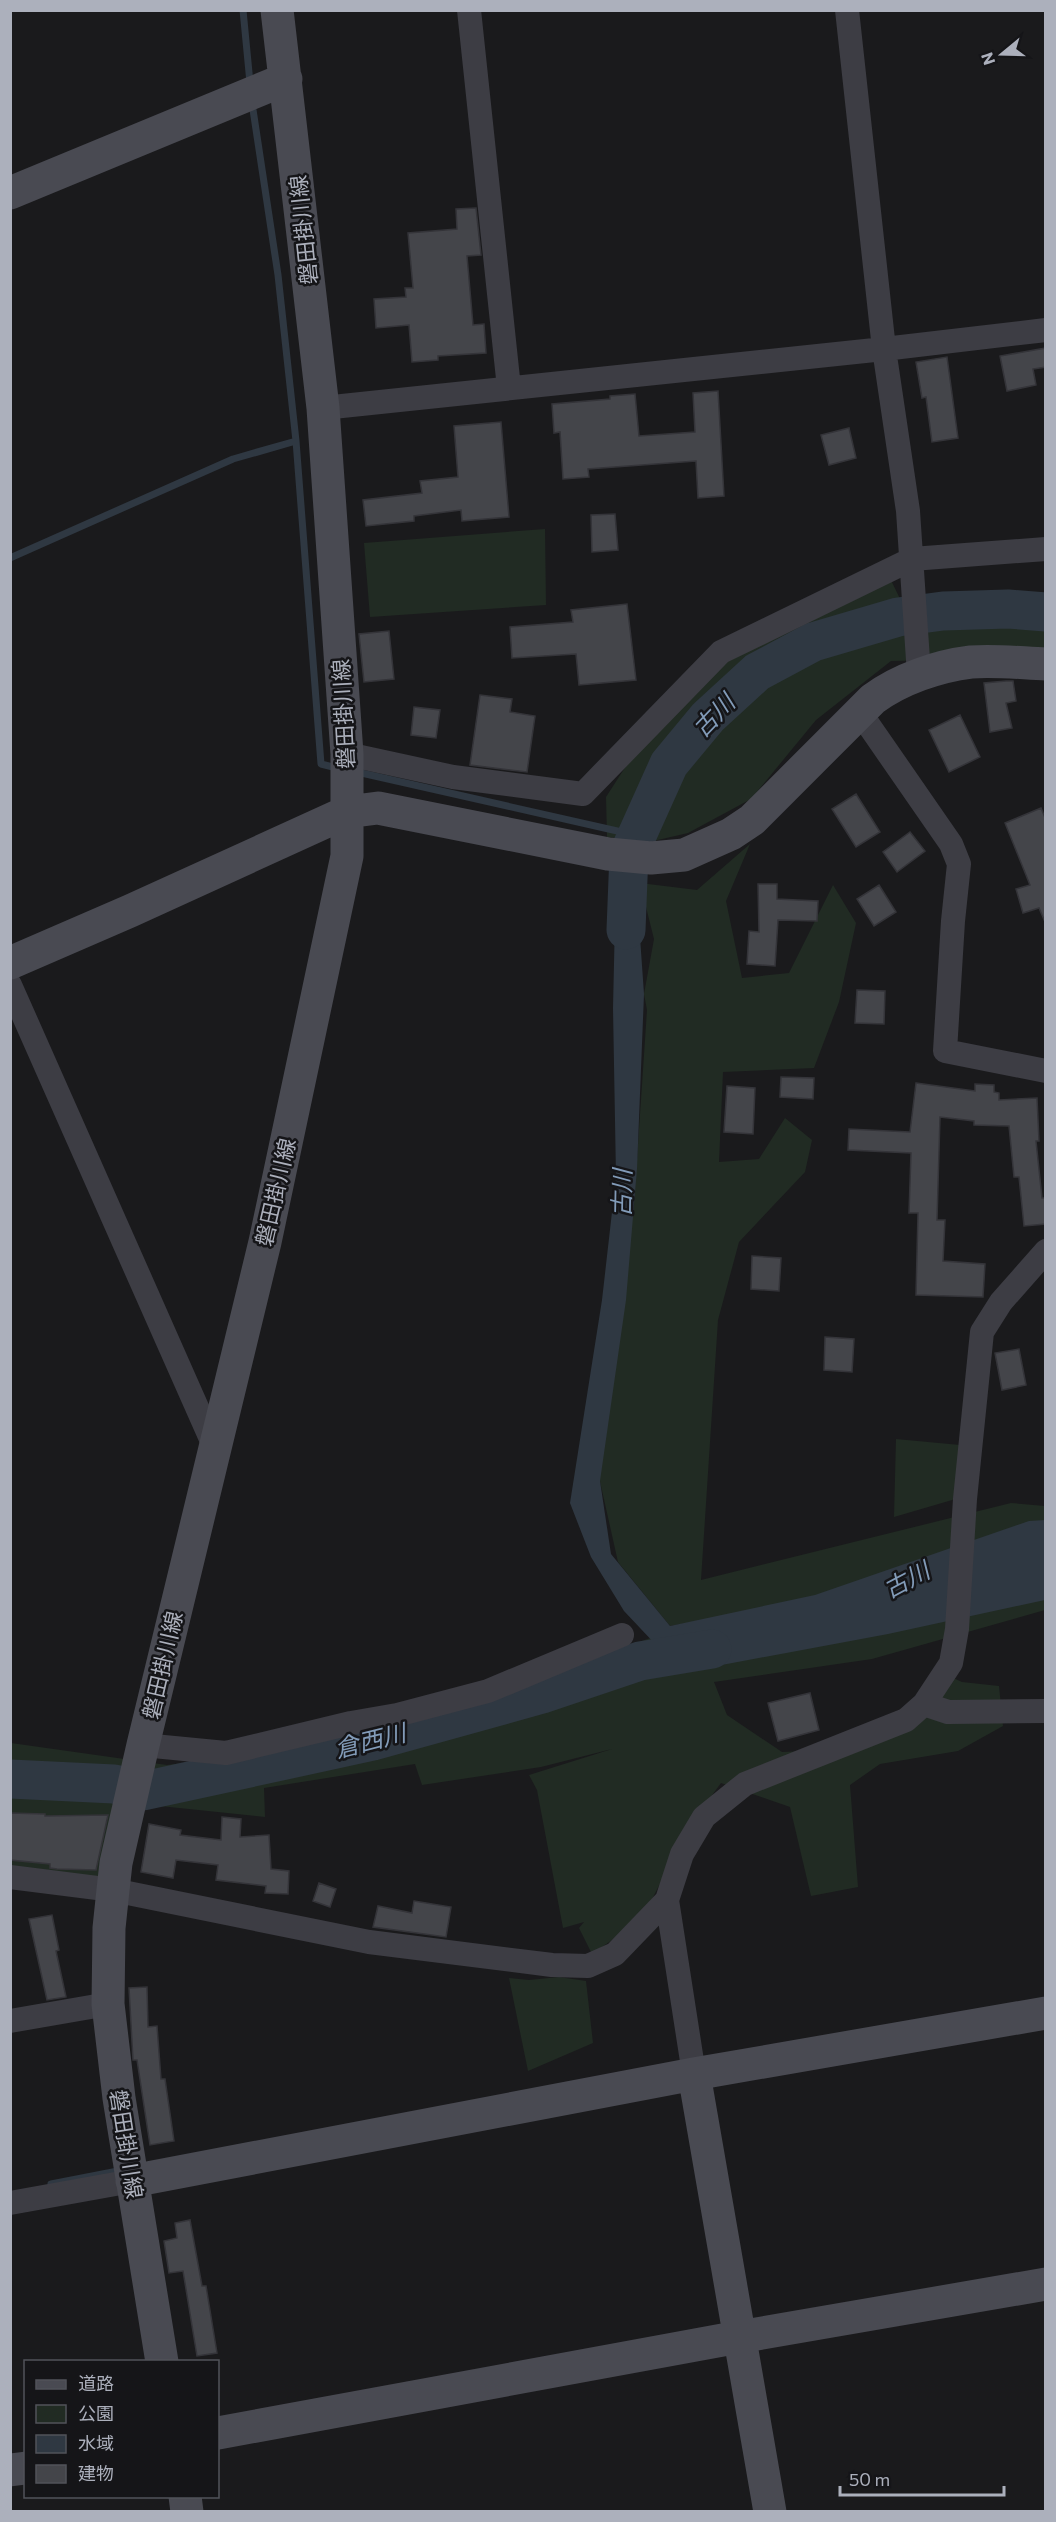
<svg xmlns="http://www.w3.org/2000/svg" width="1056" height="2522" viewBox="0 0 1056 2522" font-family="Commissioner,'Noto Sans JP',sans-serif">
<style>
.green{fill:#212b23}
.water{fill:#2f3842}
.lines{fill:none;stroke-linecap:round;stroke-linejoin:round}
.stream{stroke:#2f3842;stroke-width:7}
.river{stroke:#2f3842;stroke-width:39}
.building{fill:#44454a;stroke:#343439;stroke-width:1.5}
.street{stroke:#3d3d44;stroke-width:24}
.secondary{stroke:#494a52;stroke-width:33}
.labels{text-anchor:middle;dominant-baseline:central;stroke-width:5;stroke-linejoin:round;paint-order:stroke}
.street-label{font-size:22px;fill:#acb0bc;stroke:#151518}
.water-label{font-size:24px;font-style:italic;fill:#829bb8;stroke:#151518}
</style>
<rect width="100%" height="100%" fill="#1a1a1c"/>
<!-- green -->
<path class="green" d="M 545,529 L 546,605 L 370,617 L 364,543 Z
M 889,576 L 903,605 L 939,603 L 1045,606 L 1045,658 L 891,661 L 816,720 L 751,799 L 688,833 L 649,842 L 607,837 L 606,797 L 659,715 L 717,661 Z
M 750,844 L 726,901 L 742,978 L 789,973 L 833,885 L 856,923 L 839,1002 L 814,1068 L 723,1072 L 719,1162 L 759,1159 L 785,1118 L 812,1140 L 805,1172 L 739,1242 L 718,1320 L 701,1580 L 1011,1503 L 1045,1506 L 1045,1610 L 872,1659 L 714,1682 L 727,1715 L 782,1752 L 832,1750 L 853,1741 L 951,1677 L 962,1682 L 999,1686 L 1003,1726 L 958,1751 L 880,1764 L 850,1785 L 858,1887 L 811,1896 L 790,1807 L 721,1783 L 691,1824 L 650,1903 L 622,1933 L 592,1954 L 579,1928 L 584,1922 L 563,1928 L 537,1790 L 529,1775 L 612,1749 L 541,1767 L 422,1785 L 415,1764 L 264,1788 L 265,1817 L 131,1803 L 113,1890 L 11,1878 L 11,1743 L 167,1765 L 253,1754 L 577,1664 L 698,1621 L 670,1626 L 618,1562 L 597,1468 L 634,1204 L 647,1010 L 644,994 L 654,939 L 640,883 L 697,890 Z
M 896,1439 L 960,1445 L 959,1498 L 894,1517 Z
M 559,1977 L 586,1981 L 593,2043 L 528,2071 L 509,1978 L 529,1980 Z"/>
<!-- water -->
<path class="water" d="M 616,874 L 636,880 L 644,994 L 637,1169 L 626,1300 L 600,1481 L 611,1554 L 670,1626 L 815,1595 L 1029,1521 L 1045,1520 L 1045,1600 L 888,1634 L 711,1667 L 660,1667 L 657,1646 L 624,1611 L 591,1557 L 570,1503 L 602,1300 L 616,1177 L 613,1008 Z
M 10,1769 L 117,1774 L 115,1797 L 11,1791 Z"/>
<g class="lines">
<!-- stream -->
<path class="stream" d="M 243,10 L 250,83
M 252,103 L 278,275 L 296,441 L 321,764 L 337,768
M 10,558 L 233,459 L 296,441
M 357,772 L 635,835
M 51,2184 L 123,2170"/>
<!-- river -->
<path class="river" d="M 626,930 L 629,853 L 669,764 L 708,717 L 757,672 L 813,642 L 898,617 L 943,611 L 1008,609 L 1046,612
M 10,1779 L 114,1784 L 143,1791 L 373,1741 L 542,1694 L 640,1661 L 712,1649"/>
</g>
<!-- building -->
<path class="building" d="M 476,208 L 481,255 L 467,256 L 473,325 L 484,324 L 486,353 L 438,356 L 438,360 L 412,362 L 409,325 L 376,328 L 374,299 L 406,297 L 405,288 L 413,288 L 408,233 L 457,229 L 456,209 Z
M 1046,348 L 1046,367 L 1033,369 L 1036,385 L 1007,391 L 1000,356 Z
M 947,357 L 958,438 L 932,442 L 926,397 L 922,398 L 916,362 Z
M 718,391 L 724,496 L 698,498 L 696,461 L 588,469 L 589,477 L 563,479 L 560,432 L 554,433 L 552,404 L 610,399 L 610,396 L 635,394 L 639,436 L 695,432 L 693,393 Z
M 501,422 L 509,517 L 462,521 L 461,510 L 414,516 L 414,521 L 366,526 L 363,500 L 422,493 L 420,481 L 458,477 L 454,426 Z
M 849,428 L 856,458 L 829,465 L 821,435 Z
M 615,514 L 618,550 L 592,552 L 591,515 Z
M 627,604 L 636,680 L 579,685 L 576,654 L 512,658 L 510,627 L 573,622 L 571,610 Z
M 389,631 L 394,679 L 364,682 L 359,634 Z
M 1006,681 L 1013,681 L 1016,701 L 1006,703 L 1012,728 L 990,732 L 984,683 Z
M 480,695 L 512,699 L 510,712 L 535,716 L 527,772 L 470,765 Z
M 414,707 L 440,710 L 436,738 L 411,735 Z
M 960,715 L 980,757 L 949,772 L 929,730 Z
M 856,794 L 880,832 L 856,847 L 832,809 Z
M 1041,808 L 1046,820 L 1045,922 L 1039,908 L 1023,913 L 1016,889 L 1030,885 L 1005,823 Z
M 910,832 L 925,851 L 897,872 L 883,852 Z
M 758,884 L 777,884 L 777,899 L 818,901 L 817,921 L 778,920 L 775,966 L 747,964 L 749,931 L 759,932 Z
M 879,885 L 896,912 L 874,926 L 857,899 Z
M 857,990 L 885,991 L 884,1024 L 855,1023 Z
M 781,1077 L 814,1078 L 813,1099 L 780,1097 Z
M 916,1083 L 975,1091 L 975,1084 L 994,1085 L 994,1092 L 999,1093 L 999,1100 L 1037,1098 L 1039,1141 L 1036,1141 L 1042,1198 L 1046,1198 L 1046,1224 L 1024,1226 L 1019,1177 L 1014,1177 L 1009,1126 L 974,1125 L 974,1121 L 940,1117 L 937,1220 L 945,1220 L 943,1261 L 985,1264 L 983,1297 L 916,1295 L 918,1213 L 909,1213 L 911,1153 L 848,1150 L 849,1129 L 910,1132 Z
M 727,1086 L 755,1088 L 753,1134 L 724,1132 Z
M 752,1256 L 781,1258 L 779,1291 L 751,1289 Z
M 825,1337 L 854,1339 L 852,1372 L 824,1370 Z
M 1019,1349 L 1026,1385 L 1002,1390 L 995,1353 Z
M 810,1693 L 819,1730 L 778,1741 L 768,1703 Z
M 10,1813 L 45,1814 L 45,1816 L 108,1815 L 96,1870 L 57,1869 L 50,1868 L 50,1864 L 10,1860 Z
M 222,1817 L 241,1819 L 240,1837 L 269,1835 L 271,1869 L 289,1871 L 288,1894 L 265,1893 L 266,1886 L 216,1880 L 218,1865 L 176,1860 L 173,1878 L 141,1872 L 149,1824 L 181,1830 L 180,1835 L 221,1840 Z
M 319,1883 L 336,1889 L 330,1907 L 313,1901 Z
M 414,1901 L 451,1907 L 446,1937 L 373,1927 L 378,1906 L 412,1913 Z
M 52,1915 L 59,1950 L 56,1951 L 66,1997 L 47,2000 L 29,1919 Z
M 147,1987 L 148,2027 L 157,2026 L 161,2079 L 165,2079 L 174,2141 L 150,2145 L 137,2060 L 133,2060 L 129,1988 Z
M 190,2220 L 202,2286 L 206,2286 L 217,2353 L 197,2356 L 183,2271 L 169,2273 L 164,2241 L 177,2238 L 175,2223 Z"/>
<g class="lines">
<!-- street -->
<path class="street" d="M 469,10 L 509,388
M 847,10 L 884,349 L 908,511 L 919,675
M 323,408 L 884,349 L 1046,330
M 861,714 L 951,844 L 959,864 L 953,921 L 945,1051 L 1046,1071
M 347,754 L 453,777 L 583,794 L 721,652 L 912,559 L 1046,549
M 10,985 L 215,1448
M 924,1704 L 948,1712 L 1046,1711
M 143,1745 L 226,1753 L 351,1723 L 397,1715 L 488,1691 L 622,1635
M 10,1877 L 113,1890 L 369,1942 L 552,1965 L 588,1966 L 615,1954 L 667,1900 L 682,1854 L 704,1817 L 745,1784 L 906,1720 L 924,1704 L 951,1663 L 957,1629 L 965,1499 L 982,1332 L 1001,1302 L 1046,1251
M 667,1900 L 694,2074
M 10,2021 L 108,2004
M 10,2203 L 132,2181"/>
<!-- secondary -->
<path class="secondary" d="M 10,193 L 286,79
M 10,963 L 130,911 L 347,812 L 378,808 L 608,854 L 651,858 L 684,855 L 731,834 L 752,820 L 873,699 C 900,679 938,666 971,662 C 995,660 1021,663 1046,664
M 694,2074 L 770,2512
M 132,2181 L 694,2074 L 1046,2013
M 162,2362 L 119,2098 L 108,2004 L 109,1928 L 113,1890 L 116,1863 L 143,1745 L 265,1242 L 347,856 L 347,754 L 323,408 L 277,10
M 218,2433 L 739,2337 L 1046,2284
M 10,2470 L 26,2468
M 185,2496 L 187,2512"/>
</g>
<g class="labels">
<!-- street labels -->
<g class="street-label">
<text transform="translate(303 230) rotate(-96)">磐田掛川線</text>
<text transform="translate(343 714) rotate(-93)">磐田掛川線</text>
<text transform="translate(275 1192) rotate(-77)">磐田掛川線</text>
<text transform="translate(162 1665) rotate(-77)">磐田掛川線</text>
<text transform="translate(127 2144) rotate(81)">磐田掛川線</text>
</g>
<!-- water labels -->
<g class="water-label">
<text transform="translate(713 715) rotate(-46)">古川</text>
<text transform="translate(621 1193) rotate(-89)">古川</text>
<text transform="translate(906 1579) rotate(-28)">古川</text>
<text transform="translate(370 1740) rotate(-14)">倉西川</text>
</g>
</g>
<!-- border -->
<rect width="1056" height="2522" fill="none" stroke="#acb0bc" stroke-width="24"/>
<!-- legend -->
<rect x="24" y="2360" width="195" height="138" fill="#151518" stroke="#51535a" stroke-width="1.5"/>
<rect x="36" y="2380" width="30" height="9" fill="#494a52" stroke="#51535a" stroke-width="1.5"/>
<text x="78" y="2390" font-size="18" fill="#acb0bc">道路</text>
<rect x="36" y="2405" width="30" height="18" fill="#212b23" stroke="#51535a" stroke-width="1.5"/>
<text x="78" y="2420" font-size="18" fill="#acb0bc">公園</text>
<rect x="36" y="2435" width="30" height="18" fill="#2f3842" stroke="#51535a" stroke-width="1.5"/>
<text x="78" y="2450" font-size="18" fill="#acb0bc">水域</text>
<rect x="36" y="2465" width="30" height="18" fill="#44454a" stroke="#51535a" stroke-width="1.5"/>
<text x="78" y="2480" font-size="18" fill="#acb0bc">建物</text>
<!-- north arrow -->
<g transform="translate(1002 54) rotate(251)" stroke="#151518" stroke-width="4.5" paint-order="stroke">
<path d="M0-4.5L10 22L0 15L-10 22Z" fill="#acb0bc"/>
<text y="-9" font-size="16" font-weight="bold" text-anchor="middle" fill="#acb0bc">N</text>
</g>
<!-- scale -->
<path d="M840 2486v9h164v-9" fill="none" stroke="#acb0bc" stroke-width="3"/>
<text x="849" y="2486" font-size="18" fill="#acb0bc" stroke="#151518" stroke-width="4.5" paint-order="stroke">50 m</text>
</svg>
